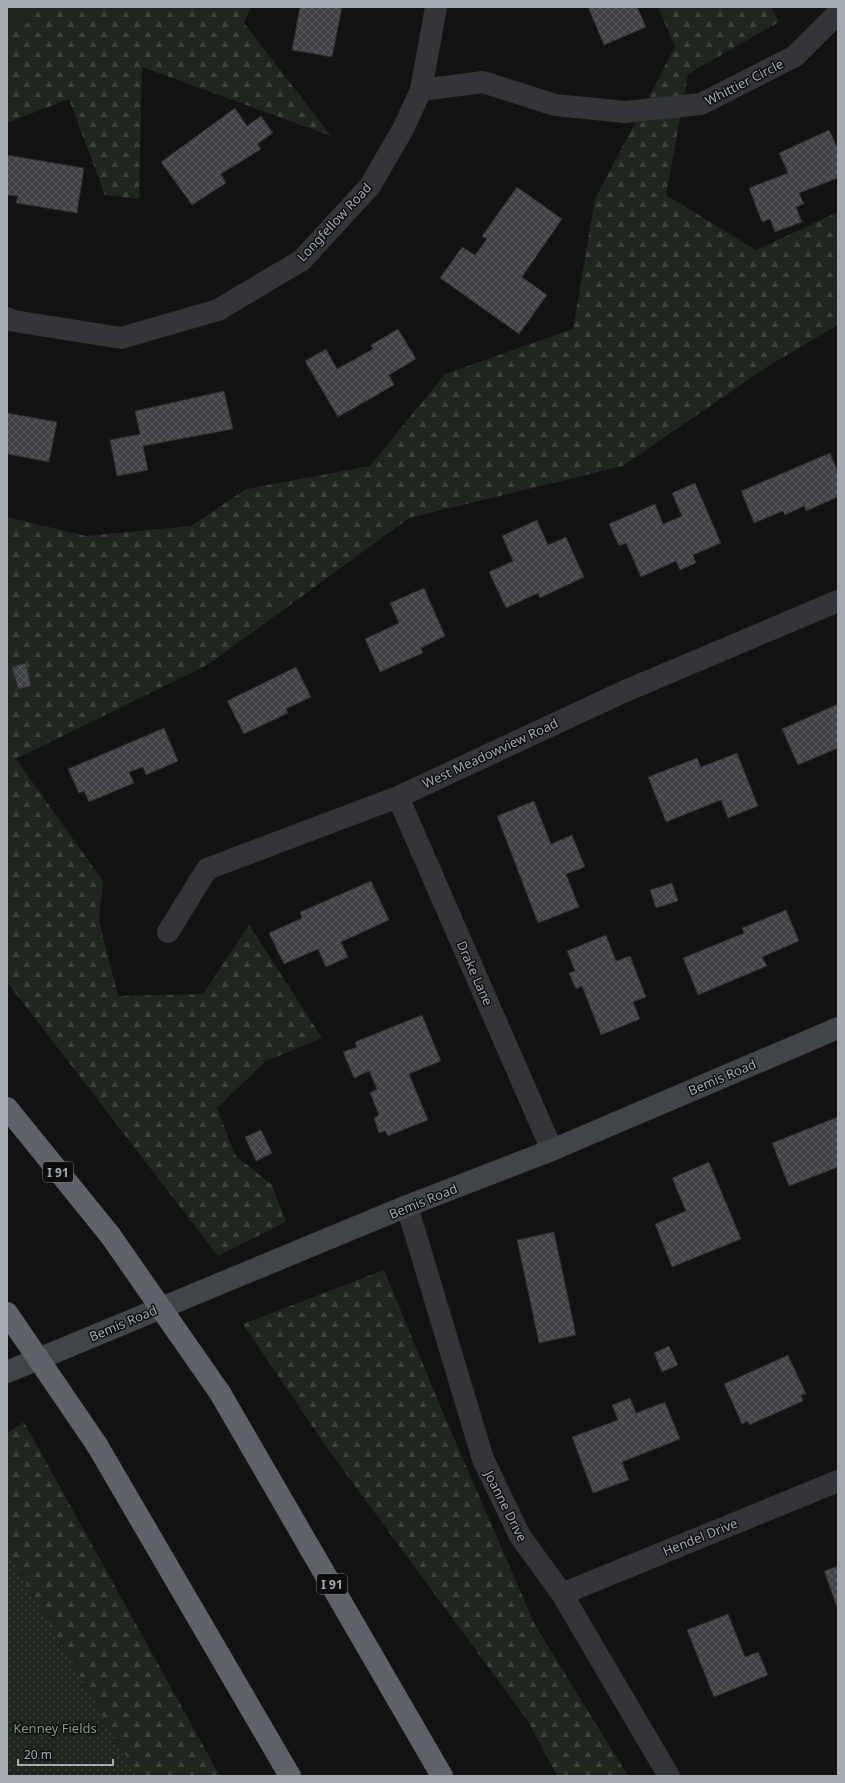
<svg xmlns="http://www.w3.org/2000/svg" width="845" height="1783" viewBox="0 0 845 1783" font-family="'Noto Sans',sans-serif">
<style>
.forest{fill:url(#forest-firs)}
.park{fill:url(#park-dots)}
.garden{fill:#1e261e}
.building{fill:url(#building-cross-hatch);stroke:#2c2d2f}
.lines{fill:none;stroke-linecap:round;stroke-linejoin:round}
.street{stroke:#333538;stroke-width:22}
.secondary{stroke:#414448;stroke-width:22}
.highway{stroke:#5f6369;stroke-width:22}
.highway-bridge{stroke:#5f6369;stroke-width:22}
.labels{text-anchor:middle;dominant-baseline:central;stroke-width:3;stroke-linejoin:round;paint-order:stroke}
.shield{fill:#0d0d0e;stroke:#777c82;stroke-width:1}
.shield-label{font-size:12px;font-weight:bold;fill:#a4abb3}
.street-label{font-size:13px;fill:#a4abb3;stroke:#0d0d0e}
.park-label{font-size:13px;fill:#7f9d7c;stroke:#0d0d0e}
</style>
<defs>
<pattern id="forest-firs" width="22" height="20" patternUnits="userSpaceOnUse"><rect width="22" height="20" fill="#1e261e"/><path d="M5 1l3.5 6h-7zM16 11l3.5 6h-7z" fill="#3c433c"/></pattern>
<pattern id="park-dots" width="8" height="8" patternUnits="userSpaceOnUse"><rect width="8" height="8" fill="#1e261e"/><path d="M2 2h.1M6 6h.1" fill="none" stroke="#3c433c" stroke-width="1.8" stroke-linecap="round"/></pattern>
<pattern id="building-cross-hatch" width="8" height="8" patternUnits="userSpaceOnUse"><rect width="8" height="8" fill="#414246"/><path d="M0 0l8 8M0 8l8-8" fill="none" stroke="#595b5e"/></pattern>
</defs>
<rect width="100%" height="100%" fill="#121213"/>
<!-- forest -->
<path class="forest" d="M 39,7 L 251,7 L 244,23 L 331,136 L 142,67 L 139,199 L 105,195 L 69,99 L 7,123 L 7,17 L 22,28 Z
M 658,7 L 771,7 L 779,22 L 688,74 L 666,195 L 756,250 L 838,212 L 838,325 L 770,365 L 623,466 L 409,518 L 209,664 L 16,759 L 103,881 L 99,921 L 118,996 L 203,994 L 249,925 L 322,1038 L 266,1061 L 217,1108 L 235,1155 L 272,1185 L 286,1222 L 218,1256 L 7,982 L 7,517 L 86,536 L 191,526 L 246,489 L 370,466 L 445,374 L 573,329 L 595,199 L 675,47 Z
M 384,1270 L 444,1415 L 535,1625 L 628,1776 L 557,1776 L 528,1721 L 325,1445 L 243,1324 Z
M 24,1422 L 220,1776 L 137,1776 L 7,1550 L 7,1433 Z"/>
<!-- park -->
<path class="park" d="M 7,1550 L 137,1776 L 7,1776 Z"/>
<!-- garden -->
<path class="garden" d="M 7,7 L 39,7 L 22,29 L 7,17 Z"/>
<!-- building -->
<path class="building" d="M 300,7 L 342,7 L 332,57 L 292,50 Z
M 588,7 L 637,7 L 646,27 L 604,45 Z
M 235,108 L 247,126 L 261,116 L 273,133 L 257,144 L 261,149 L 221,174 L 226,183 L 192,205 L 161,162 Z
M 829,130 L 838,149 L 838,178 L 799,193 L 804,204 L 796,207 L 802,222 L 775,232 L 770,219 L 762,222 L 749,188 L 788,173 L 779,153 Z
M 7,155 L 84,168 L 77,213 L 16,203 L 18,196 L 7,195 Z
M 517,187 L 562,219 L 522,277 L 547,295 L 519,334 L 440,278 L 462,247 L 475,255 L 487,239 L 482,236 Z
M 398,329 L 416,359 L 389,375 L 394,385 L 338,417 L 305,361 L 326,349 L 337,369 L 373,349 L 371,345 Z
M 224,391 L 233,429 L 143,446 L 148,470 L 117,476 L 110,440 L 140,434 L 135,411 Z
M 7,413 L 57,422 L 49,462 L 7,454 Z
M 830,453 L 838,472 L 838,497 L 806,511 L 804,506 L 785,515 L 783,511 L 754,523 L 741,491 Z
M 695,483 L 721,543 L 693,555 L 696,563 L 680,570 L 676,561 L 641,577 L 626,543 L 619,546 L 609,524 L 655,504 L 663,524 L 682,516 L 672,493 Z
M 537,520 L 548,545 L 566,537 L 584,577 L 540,598 L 538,593 L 506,608 L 489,572 L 513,561 L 502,536 Z
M 424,588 L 445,636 L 421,648 L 423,653 L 380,672 L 365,639 L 399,623 L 390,603 Z
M 26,663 L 31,686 L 18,689 L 12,667 Z
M 296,667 L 311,697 L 286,709 L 288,713 L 244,734 L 227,701 Z
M 838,704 L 838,748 L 798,765 L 782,729 Z
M 164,728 L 178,761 L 146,775 L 143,767 L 129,772 L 134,783 L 89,802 L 84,791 L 79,793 L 68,769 Z
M 737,753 L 758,806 L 728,818 L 721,800 L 666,822 L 648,777 L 697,758 L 701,767 Z
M 534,801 L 551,844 L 572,835 L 585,867 L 566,874 L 579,907 L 538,923 L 497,816 Z
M 371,881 L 389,920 L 341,942 L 348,957 L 326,967 L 318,949 L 284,964 L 269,933 L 302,918 L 300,912 Z
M 672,883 L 678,901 L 656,908 L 650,890 Z
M 786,910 L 799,941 L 762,957 L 767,966 L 698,995 L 683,958 L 744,933 L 742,928 Z
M 606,935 L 616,961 L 630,956 L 646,997 L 633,1002 L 640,1019 L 601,1035 L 582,986 L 576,989 L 569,973 L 575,971 L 567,951 Z
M 422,1015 L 441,1061 L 409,1074 L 428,1120 L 388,1136 L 385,1131 L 379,1133 L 374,1118 L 379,1115 L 370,1093 L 377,1089 L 369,1071 L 354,1078 L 343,1052 L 357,1047 L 355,1042 Z
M 838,1117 L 838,1167 L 789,1186 L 772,1143 Z
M 261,1130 L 272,1153 L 256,1161 L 245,1137 Z
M 709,1162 L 741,1239 L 672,1267 L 655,1224 L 686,1211 L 672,1178 Z
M 554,1232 L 576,1335 L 539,1343 L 517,1240 Z
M 669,1346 L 678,1365 L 662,1372 L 654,1353 Z
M 788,1355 L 806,1394 L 801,1395 L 803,1401 L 749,1425 L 748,1421 L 742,1424 L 724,1384 Z
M 630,1398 L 636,1413 L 665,1402 L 680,1439 L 622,1462 L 629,1480 L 593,1493 L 572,1437 L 618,1420 L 612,1405 Z
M 838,1566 L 838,1610 L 824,1571 Z
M 728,1614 L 745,1657 L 758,1652 L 768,1675 L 714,1697 L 687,1630 Z"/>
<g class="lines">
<!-- street -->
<path class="street" d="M 421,90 L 483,82 L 555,105 L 625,112 L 701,104 L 795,56 L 837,14
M 7,318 L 14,321 L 121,338 L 218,310 L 302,260 L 370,186 L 403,129 L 421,90 L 436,7
M 398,797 L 552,1150
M 168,932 L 207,869 L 398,797 L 623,692 L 838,601
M 407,1206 L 483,1459 L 520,1536 L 562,1594 L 669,1776
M 562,1594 L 838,1481"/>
<!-- secondary -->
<path class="secondary" d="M 7,1372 L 407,1206 L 552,1150 L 838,1028"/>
<!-- highway -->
<path class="highway" d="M 7,1108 L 110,1235
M 220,1393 L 442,1776
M 97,1445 L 290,1776"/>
<!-- highway-bridge -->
<path class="highway-bridge" d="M 110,1235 L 220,1393
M 7,1313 L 97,1445"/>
</g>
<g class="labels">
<!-- shield labels -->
<g class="shield">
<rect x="43" y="1162" width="30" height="20" rx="3"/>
<rect x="317" y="1574" width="30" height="20" rx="3"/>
</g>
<g class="shield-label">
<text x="58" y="1172">I 91</text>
<text x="332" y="1584">I 91</text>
</g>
<!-- street labels -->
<g class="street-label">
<text transform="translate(744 82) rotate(-27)">Whittier Circle</text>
<text transform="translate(334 222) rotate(-47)">Longfellow Road</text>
<text transform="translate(490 753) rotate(-25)">West Meadowview Road</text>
<text transform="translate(475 973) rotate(66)">Drake Lane</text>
<text transform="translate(722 1077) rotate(-23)">Bemis Road</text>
<text transform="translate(423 1201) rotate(-22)">Bemis Road</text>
<text transform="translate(123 1323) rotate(-23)">Bemis Road</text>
<text transform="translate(506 1506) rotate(63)">Joanne Drive</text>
<text transform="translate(700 1537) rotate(-22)">Hendel Drive</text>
</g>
<!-- park labels -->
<g class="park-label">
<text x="55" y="1728">Kenney Fields</text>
</g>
</g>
<!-- border -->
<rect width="845" height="1783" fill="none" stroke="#a4abb3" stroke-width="16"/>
<!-- scale -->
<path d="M18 1759v6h95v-6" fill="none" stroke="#a4abb3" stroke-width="2"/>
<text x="24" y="1759" font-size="12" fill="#a4abb3" stroke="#0d0d0e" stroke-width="3" paint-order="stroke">20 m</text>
</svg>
